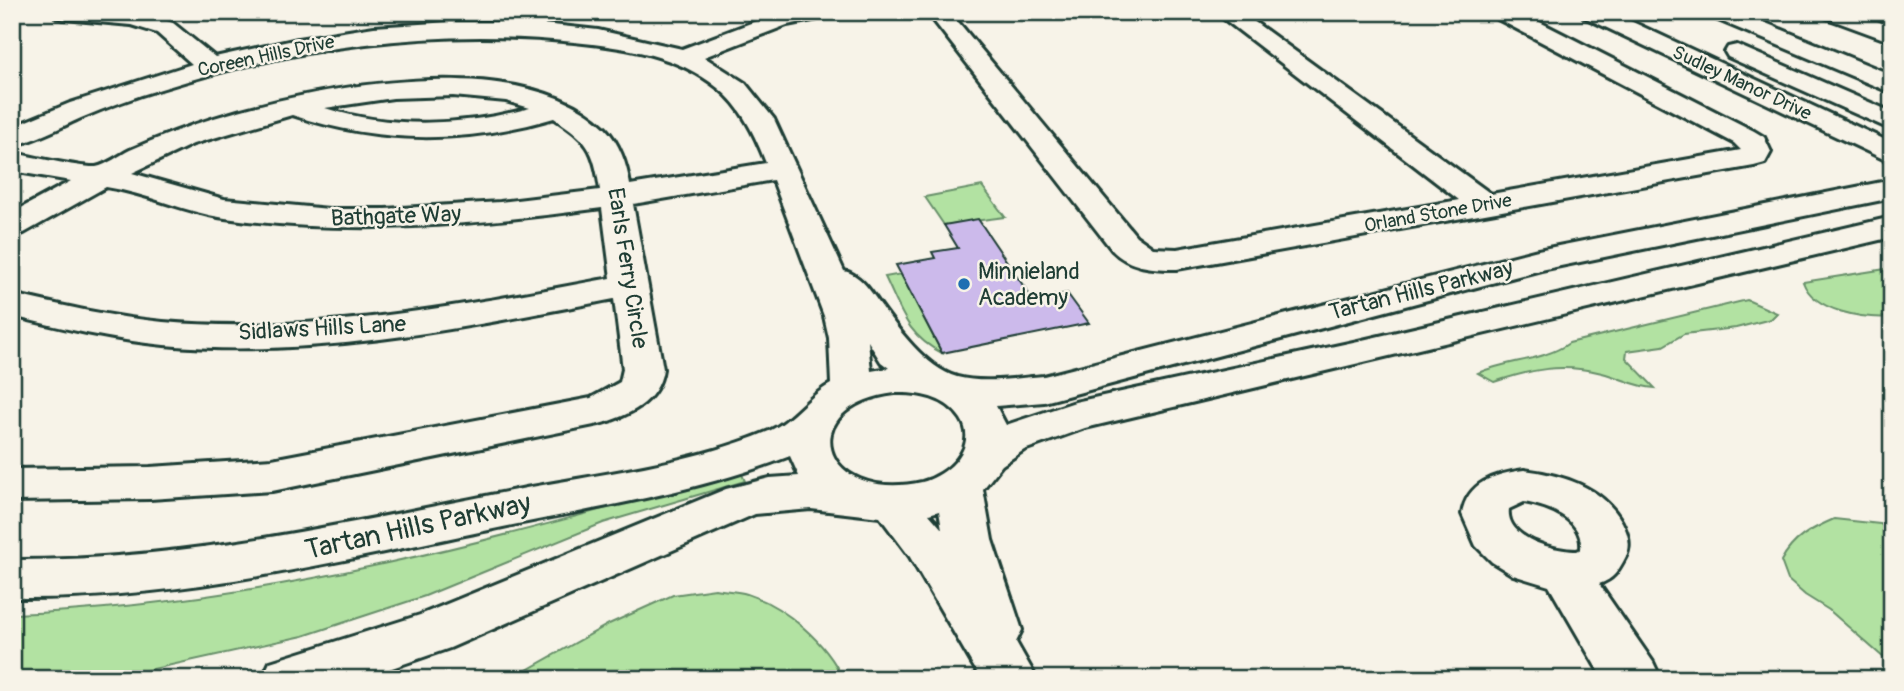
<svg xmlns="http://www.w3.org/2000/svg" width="1904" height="691" viewBox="0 0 1904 691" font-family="Pangolin,sans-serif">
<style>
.green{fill:#b2e2a2;stroke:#68906b;stroke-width:2}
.building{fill:#ccbaeb;stroke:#1f3d34;stroke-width:2}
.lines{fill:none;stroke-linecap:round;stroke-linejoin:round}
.minor-casing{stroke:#1f3d34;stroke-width:6}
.major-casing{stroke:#1f3d34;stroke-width:6}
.minor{fill:#f7f3e8;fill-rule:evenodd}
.major{fill:#f7f3e8;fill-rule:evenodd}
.poi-dot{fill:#1f6fb2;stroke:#f7f3e8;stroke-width:2.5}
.labels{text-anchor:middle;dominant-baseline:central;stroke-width:5;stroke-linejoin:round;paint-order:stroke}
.far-street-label{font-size:19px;fill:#1f3d34;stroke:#f7f3e8}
.street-label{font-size:23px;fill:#1f3d34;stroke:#f7f3e8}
.poi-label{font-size:23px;fill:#1f3d34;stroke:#f7f3e8;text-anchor:start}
.near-street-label{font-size:28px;fill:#1f3d34;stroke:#f7f3e8}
</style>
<rect width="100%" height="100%" fill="#f7f3e8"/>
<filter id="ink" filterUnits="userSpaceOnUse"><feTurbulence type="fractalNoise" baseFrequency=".0143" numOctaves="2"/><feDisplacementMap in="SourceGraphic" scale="14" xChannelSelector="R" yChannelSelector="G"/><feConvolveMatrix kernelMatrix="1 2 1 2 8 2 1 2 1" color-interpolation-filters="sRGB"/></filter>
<g filter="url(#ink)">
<!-- green -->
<path class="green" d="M 982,186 L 1005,217 L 944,225 L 925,197 Z
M 1892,268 L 1892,317 C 1864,319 1814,312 1803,282 Z
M 901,274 L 942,353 C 907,336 901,310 885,277 Z
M 1747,300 L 1777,313 L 1771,319 L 1736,328 L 1684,334 L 1663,346 L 1627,351 L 1626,358 L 1655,388 C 1636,387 1621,378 1602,373 C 1561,363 1533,369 1494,382 L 1478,373 C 1507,360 1544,361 1569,343 Z
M 740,470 L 745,481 L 603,523 L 425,596 L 303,636 L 108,679 L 12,679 L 12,614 C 261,605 502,539 740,470 Z
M 1834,519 L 1880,524 L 1892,529 L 1892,665 L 1829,610 L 1805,595 L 1788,580 L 1781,561 C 1793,538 1811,529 1834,519 Z
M 715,589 C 725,591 737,591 747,594 C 785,606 827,643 843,679 L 511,679 L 609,624 L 673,595 Z"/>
<!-- building -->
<path class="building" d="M 978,219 L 1033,300 L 1067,293 L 1089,323 L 942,353 L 896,265 L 935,258 L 932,252 L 958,248 L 944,225 Z"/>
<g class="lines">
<!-- minor casing -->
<g class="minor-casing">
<path id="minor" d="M 53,12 L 142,13 L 173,23 L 215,57 L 298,39 L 374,27 L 450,22 L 525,22 L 598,30 L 682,49 L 780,12 L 831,12 L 828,17 L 787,25 L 704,57 L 745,83 L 774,119 L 844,271 C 859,274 870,290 879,303 C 897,328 926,368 957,377 C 984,384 1017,378 1044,376 L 1538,250 L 1892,180 L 1892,198 L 1541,270 L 1044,402 L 996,406 L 1006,425 L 1075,402 L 1358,341 L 1892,217 L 1892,237 L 1085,428 L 1024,450 L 1002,465 L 983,489 L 992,540 L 1022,630 L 1016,642 L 1037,679 L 981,679 L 910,557 L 880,517 L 811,509 L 755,514 L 450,648 L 360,679 L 262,679 L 270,662 L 420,615 L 726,489 L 770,478 L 799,476 L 790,456 C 698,492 599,507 503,527 C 340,561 179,600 12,598 L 12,560 C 183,561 349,523 516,490 C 598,474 691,464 769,431 C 794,420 807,397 831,384 L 829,338 L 824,316 L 773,180 L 633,204 L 663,369 C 658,403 628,416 599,424 L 272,491 L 150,499 L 12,501 L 12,469 L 150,467 L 272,459 L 591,398 L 620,382 L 623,369 L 614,299 C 467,327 314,359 164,345 C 112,340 63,328 12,316 L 12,294 C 63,306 112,317 163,322 C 313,335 465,305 611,278 L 602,208 C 474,225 353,236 225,218 C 184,212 146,193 106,187 L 24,233 L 12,236 L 12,213 L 71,181 L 12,171 L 12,153 C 31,156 81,168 96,167 C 107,165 120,155 130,150 C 157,138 185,127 214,118 C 314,87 521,46 605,128 C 619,142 627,165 630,185 L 766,163 C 755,135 742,107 718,88 C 678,55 624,47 574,42 C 434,27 295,47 161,89 C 134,97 107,107 81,118 C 59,128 36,140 12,146 L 12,127 L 70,103 L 192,64 L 157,33 L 131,25 L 64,19 L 56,17 ZM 453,96 L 506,101 L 530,108 C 465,126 390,129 325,108 L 393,98 ZM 292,115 C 380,144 465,144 554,118 C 588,141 594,148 600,190 L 500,202 L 385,209 L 329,209 L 224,199 L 132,173 L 193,144 ZM 868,341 L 881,362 L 889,368 L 871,371 ZM 895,393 C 919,392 947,397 961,419 C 979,447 947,476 922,482 C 820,504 792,406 895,393 ZM 939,511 L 942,529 L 929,514 Z
M 927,12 L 950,12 L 1136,236 L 1153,248 L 1177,249 L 1459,200 L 1215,12 L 1241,12 L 1491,194 L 1741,150 L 1734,143 L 1494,17 L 1491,12 L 1520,12 L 1754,131 L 1764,137 L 1771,152 L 1765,163 L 1754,166 L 1177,269 C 1154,269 1129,268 1112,250 Z
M 1708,12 L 1739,12 L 1892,75 L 1892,93 L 1711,17 Z
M 1821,12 L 1854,12 L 1892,27 L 1892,42 L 1824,17 Z
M 1524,470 C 1562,475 1602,486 1622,522 C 1628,534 1632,546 1625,558 C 1618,571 1614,579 1599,584 L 1653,662 L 1661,679 L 1603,679 L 1549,586 L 1513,575 L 1492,562 L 1476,546 L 1462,514 C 1467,482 1495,474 1524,470 ZM 1524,502 C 1548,506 1584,519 1581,549 L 1577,551 C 1555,551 1505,539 1509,509 Z"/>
</g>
<!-- major casing -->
<g class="major-casing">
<path id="major" d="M 1581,12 L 1611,12 L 1892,143 L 1892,163 L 1584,17 Z
M 1737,45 L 1892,112 L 1892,130 L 1728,57 L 1725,52 L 1728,47 Z"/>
</g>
<!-- minor -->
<use href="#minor" class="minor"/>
<!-- major -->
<use href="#major" class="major"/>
</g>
</g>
<!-- markers -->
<circle class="poi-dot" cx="964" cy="284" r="7"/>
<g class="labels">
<!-- far-street labels -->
<g class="far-street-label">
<text transform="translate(266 56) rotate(-12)">Coreen Hills Drive</text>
<text transform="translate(1742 83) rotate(25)">Sudley Manor Drive</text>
<text transform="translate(1438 213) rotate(-10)">Orland Stone Drive</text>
</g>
<!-- street labels -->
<g class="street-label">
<text transform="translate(396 216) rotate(-2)">Bathgate Way</text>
<text transform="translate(628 268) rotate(81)">Earls Ferry Circle</text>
<text transform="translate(1421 290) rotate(-14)">Tartan Hills Parkway</text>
<text transform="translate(322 328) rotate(-3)">Sidlaws Hills Lane</text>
</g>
<!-- poi labels -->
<g class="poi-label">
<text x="978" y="271">Minnieland<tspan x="978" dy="26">Academy</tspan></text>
</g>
<!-- near-street labels -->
<g class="near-street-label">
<text transform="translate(418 527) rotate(-12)">Tartan Hills Parkway</text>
</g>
</g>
<!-- margin -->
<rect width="1904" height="691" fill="none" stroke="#f7f3e8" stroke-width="42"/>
<rect x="21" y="21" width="1862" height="649" fill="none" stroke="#1f3d34" stroke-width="2.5" filter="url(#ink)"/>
</svg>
